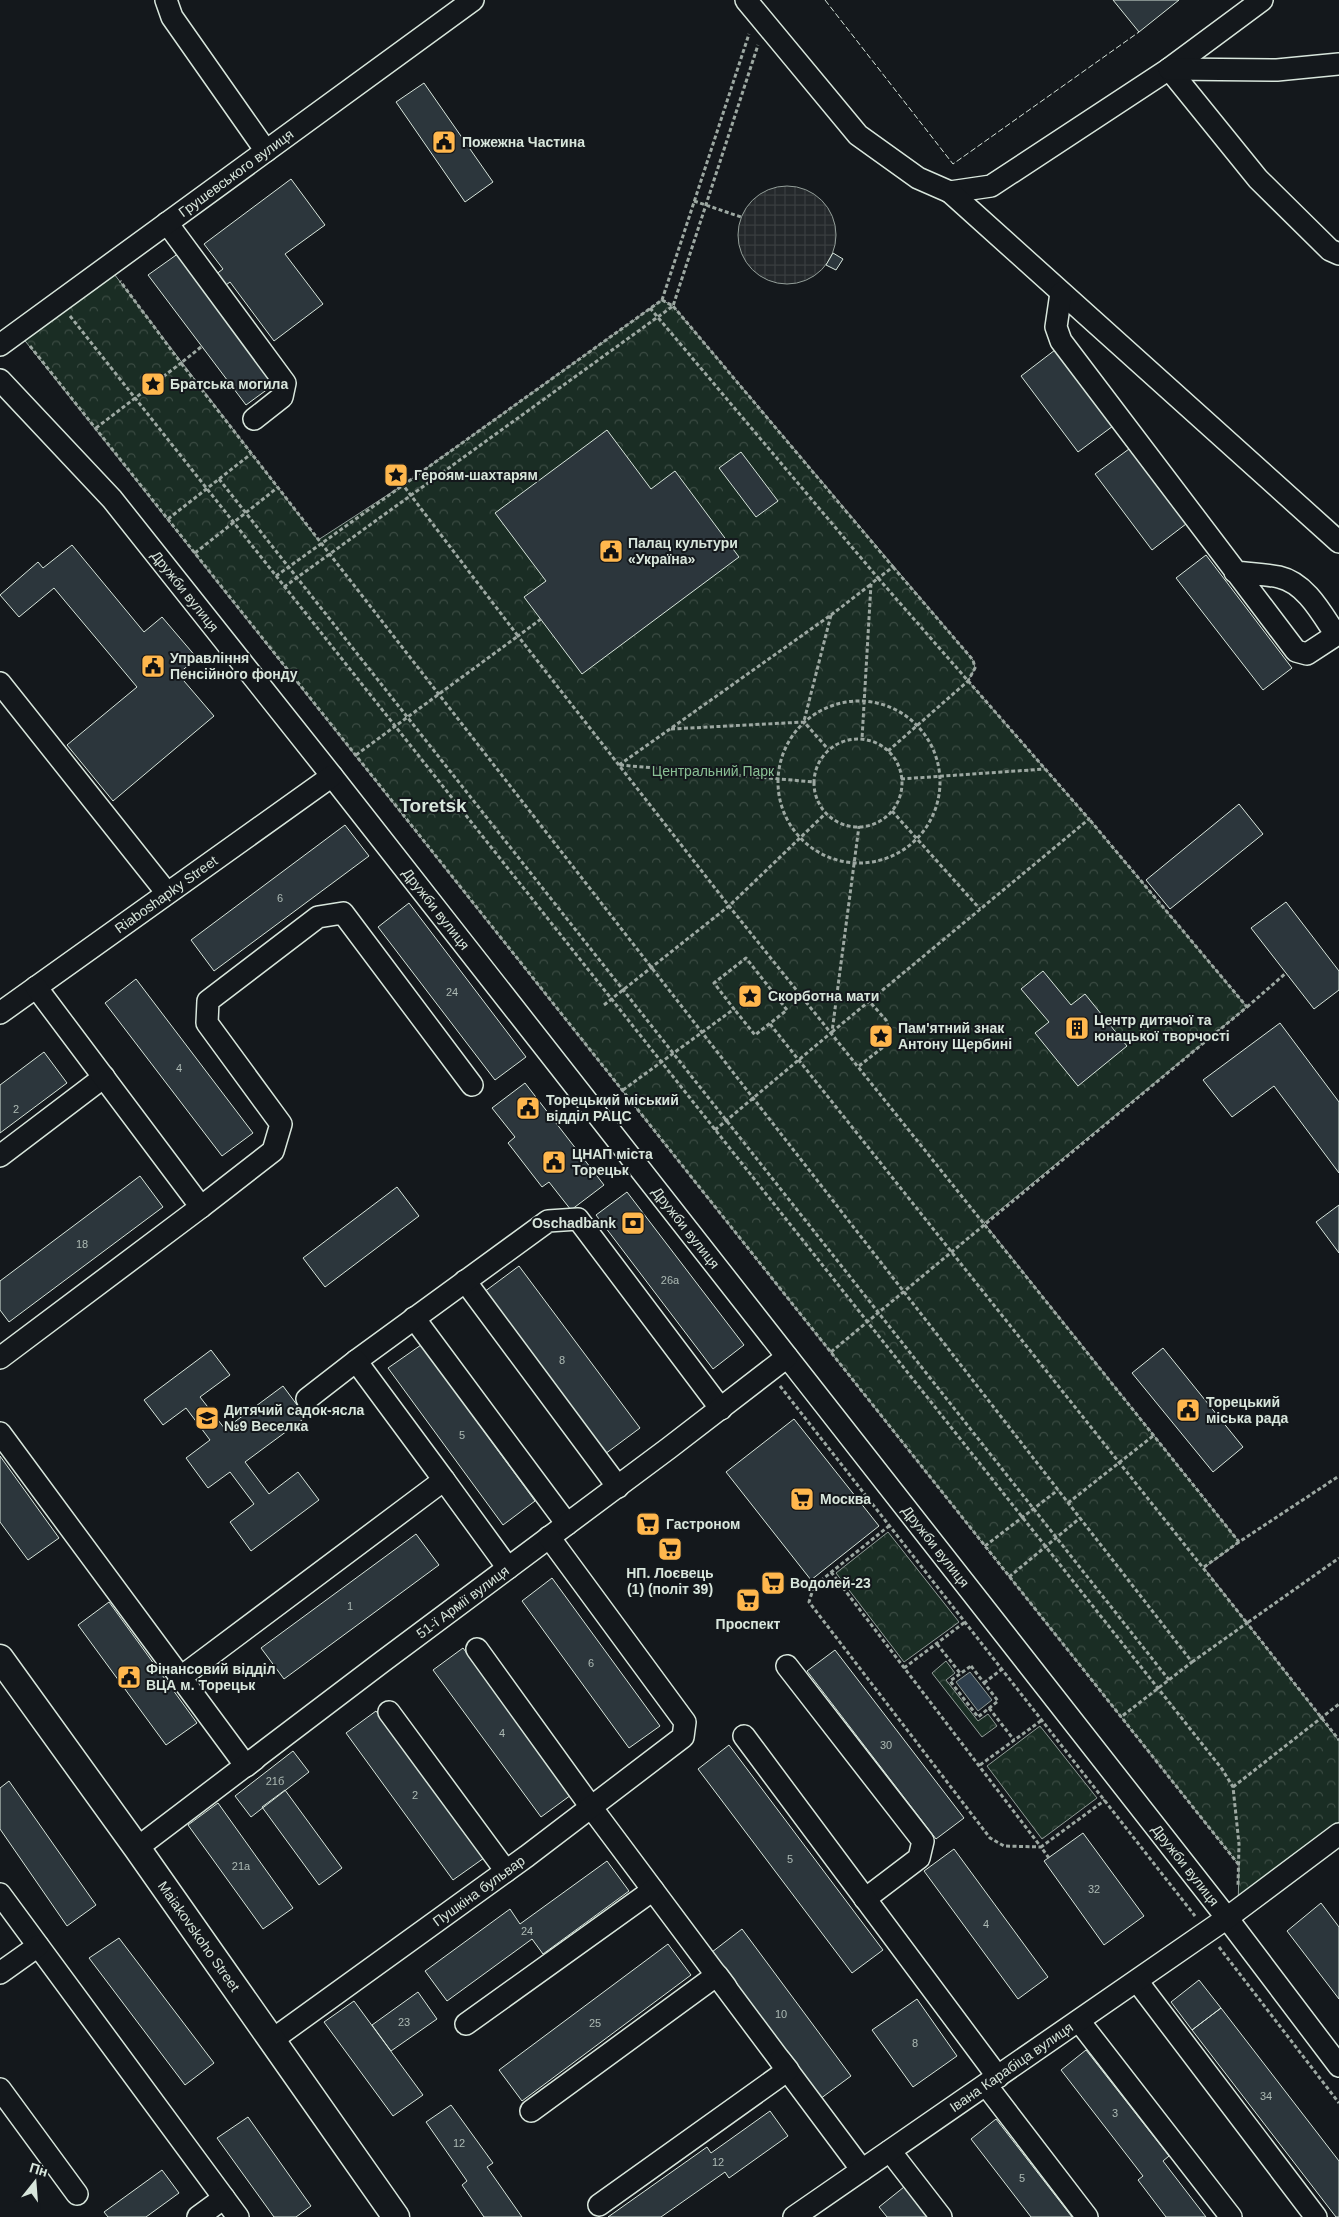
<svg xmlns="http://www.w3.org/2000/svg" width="1339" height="2217" viewBox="0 0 1339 2217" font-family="Helvetica,sans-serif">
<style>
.park{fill:url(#park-crowns);stroke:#939e99}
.plaza{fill:url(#plaza-grid);stroke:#939e99}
.water{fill:#2f3f4d;stroke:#939e99}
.building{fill:#2c363c;stroke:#d8e6dc}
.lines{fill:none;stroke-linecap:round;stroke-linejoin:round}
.minor-casing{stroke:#d8e6dc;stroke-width:24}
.major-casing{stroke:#d8e6dc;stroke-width:29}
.path{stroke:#9da8a2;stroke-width:3;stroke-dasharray:4 2.5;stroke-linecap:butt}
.minor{stroke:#14181c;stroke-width:21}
.major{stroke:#14181c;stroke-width:26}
.fence{stroke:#d8e6dc;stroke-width:1;stroke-dasharray:6 2.5;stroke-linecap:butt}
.labels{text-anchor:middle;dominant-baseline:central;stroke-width:4;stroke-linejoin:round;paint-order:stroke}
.number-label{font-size:11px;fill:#adbab4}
.poi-label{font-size:14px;font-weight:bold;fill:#d8e6dc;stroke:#14181c;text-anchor:start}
.street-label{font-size:14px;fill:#d8e6dc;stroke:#14181c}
.park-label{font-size:14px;fill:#8ac095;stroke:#14181c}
.district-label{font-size:19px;font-weight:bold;fill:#d8e6dc;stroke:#14181c}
</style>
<defs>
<pattern id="park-crowns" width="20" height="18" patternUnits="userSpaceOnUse" patternTransform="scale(1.25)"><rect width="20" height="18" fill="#1a2d24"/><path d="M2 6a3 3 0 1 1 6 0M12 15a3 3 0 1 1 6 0" fill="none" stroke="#3b4b43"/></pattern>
<pattern id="plaza-grid" width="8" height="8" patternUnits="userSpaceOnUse" patternTransform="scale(1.25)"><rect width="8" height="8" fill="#24282b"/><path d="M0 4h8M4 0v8" fill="none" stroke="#393d3f"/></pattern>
</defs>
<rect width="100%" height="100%" fill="#14181c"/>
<!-- park -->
<path class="park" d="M 108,266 L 318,540 L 403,485 L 662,300 L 673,306 L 973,660 L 975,668 L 968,681 L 1089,819 L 1247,1007 L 984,1223 L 1239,1542 L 1204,1568 L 1339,1741 L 1339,1834 L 1238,1910 L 1239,1865 L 18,332 Z
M 888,1532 L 959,1622 L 904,1662 L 836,1573 Z
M 946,1661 L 955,1673 L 946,1680 L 978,1721 L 988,1714 L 997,1726 L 982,1737 L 932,1673 Z
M 1040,1726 L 1097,1798 L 1042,1839 L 987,1766 Z"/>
<!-- plaza -->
<path class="plaza" d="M738 235a49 49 0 1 1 98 0a49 49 0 1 1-98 0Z"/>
<!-- water -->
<path class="water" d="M 970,1672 L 992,1700 L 978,1711 L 956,1682 Z"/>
<!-- building -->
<path class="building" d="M 1113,0 L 1179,0 L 1139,32 Z
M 424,83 L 493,182 L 465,202 L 396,102 Z
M 291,179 L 325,225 L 285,254 L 323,304 L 274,341 L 230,282 L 211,296 L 276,383 L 246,405 L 148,275 L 179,253 L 203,284 L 223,269 L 204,244 Z
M 833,253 L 843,259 L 836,270 L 826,265 Z
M 1055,350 L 1113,426 L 1078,452 L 1021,376 Z
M 607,430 L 651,489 L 675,471 L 739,557 L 582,674 L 524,597 L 546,581 L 495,513 Z
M 1129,449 L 1186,524 L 1152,550 L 1095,474 Z
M 741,452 L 778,501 L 756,517 L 719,468 Z
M 72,545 L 144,632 L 162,617 L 197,658 L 178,674 L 214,716 L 113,801 L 67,745 L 137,687 L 54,588 L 19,617 L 0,595 L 38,562 L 43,568 Z
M 1206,555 L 1292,668 L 1263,690 L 1176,578 Z
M 1239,804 L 1263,834 L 1170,909 L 1146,880 Z
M 345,825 L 369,856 L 214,971 L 191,940 Z
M 1286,902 L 1339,971 L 1339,990 L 1314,1009 L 1251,928 Z
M 409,903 L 526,1057 L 495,1080 L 378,927 Z
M 1043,971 L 1071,1005 L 1085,994 L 1127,1046 L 1078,1086 L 1035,1033 L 1049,1022 L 1021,989 Z
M 136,979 L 253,1133 L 222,1156 L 105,1003 Z
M 1280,1023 L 1339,1102 L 1339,1173 L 1274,1086 L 1232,1117 L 1203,1080 Z
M 44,1052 L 67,1083 L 0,1133 L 0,1085 Z
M 525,1083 L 604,1185 L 571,1210 L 549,1182 L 542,1187 L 508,1143 L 515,1137 L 492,1108 Z
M 140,1176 L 163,1207 L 9,1322 L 0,1310 L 0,1281 Z
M 397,1187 L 419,1216 L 325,1287 L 303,1258 Z
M 627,1192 L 744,1345 L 713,1369 L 596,1215 Z
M 1339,1205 L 1339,1253 L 1316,1222 Z
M 519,1266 L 640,1428 L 605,1454 L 484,1292 Z
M 421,1345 L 535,1501 L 503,1525 L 388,1368 Z
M 1163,1348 L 1243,1447 L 1213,1472 L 1132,1373 Z
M 211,1350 L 230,1375 L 200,1397 L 225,1429 L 283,1386 L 306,1417 L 245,1462 L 269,1494 L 298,1472 L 319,1500 L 251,1551 L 230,1522 L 254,1504 L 230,1472 L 208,1488 L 186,1458 L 210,1440 L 186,1408 L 163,1425 L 144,1400 Z
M 794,1419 L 879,1526 L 811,1580 L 726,1472 Z
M 0,1456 L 59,1538 L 28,1560 L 0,1522 Z
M 416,1534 L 439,1565 L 284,1679 L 261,1648 Z
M 552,1578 L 660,1726 L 629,1748 L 522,1601 Z
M 109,1602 L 197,1723 L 166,1745 L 78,1625 Z
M 463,1648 L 571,1795 L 541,1817 L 433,1670 Z
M 835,1650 L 964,1818 L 936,1839 L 807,1671 Z
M 376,1711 L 484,1858 L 453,1880 L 346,1733 Z
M 729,1745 L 883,1950 L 852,1973 L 698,1769 Z
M 293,1751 L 309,1772 L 251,1817 L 235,1796 Z
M 9,1781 L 96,1905 L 67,1926 L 0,1829 L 0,1788 Z
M 285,1790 L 342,1868 L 319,1885 L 262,1807 Z
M 218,1803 L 293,1908 L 263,1929 L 188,1825 Z
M 1083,1833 L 1144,1916 L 1104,1945 L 1044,1861 Z
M 954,1849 L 1048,1977 L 1018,1999 L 924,1871 Z
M 607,1861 L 629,1891 L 543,1954 L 532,1939 L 447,2001 L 425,1971 L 510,1909 L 520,1924 Z
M 1321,1903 L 1339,1927 L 1339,1999 L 1287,1931 Z
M 742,1929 L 851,2076 L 820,2099 L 712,1952 Z
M 119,1938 L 214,2063 L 185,2085 L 89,1958 Z
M 668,1944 L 691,1975 L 522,2101 L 499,2070 Z
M 1199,1980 L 1221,2008 L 1192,2030 L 1171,2002 Z
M 418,1992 L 437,2019 L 391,2051 L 372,2025 Z
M 917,1999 L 957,2056 L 913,2087 L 872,2030 Z
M 354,2001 L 423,2095 L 393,2116 L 324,2022 Z
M 1221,2008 L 1339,2161 L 1339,2217 L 1336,2217 L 1192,2030 Z
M 1086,2050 L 1169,2156 L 1163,2161 L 1206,2217 L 1166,2217 L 1138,2180 L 1143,2176 L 1061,2070 Z
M 451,2105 L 493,2163 L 487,2167 L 522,2217 L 484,2217 L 462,2185 L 467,2181 L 426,2122 Z
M 770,2111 L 788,2136 L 729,2178 L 725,2172 L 661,2217 L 608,2217 L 707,2147 L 711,2153 Z
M 248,2117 L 311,2206 L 296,2217 L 274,2217 L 217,2138 Z
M 996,2119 L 1072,2217 L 1031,2217 L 971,2139 Z
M 162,2170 L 179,2193 L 146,2217 L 108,2217 L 104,2212 Z
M 904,2187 L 927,2217 L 887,2217 L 879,2207 Z"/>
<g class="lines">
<!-- minor casing -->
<g class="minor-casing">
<g id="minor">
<path d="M 166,0 L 172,17 L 266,151"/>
<path d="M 746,0 L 858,135 L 918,178 L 950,192 L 991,186 L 1169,69 L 1262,0"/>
<path d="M 1169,69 L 1258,179 L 1330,250 L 1339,254"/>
<path d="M 1169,69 L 1277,70 L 1339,64"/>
<path d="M 950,192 L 1339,542"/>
<path d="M 167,223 L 285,383 L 282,397 L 254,419"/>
<path d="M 1061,293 L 1056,327 L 1061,341 L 1296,651 L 1307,654 L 1336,635 C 1322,614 1306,583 1279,577 C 1265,574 1250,574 1235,572"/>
<path id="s1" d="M 0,345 L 473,0"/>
<path id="s2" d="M 0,380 L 112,499 L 332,776 L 1227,1918 L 1339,2066"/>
<path d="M 0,683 L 167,893"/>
<path id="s3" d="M 0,1013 L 332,776"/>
<path d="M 0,1156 L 104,1077"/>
<path d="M 201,1207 L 273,1151 L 281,1124 L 207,1023 L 208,1001 L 318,917 L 343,913 L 472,1085"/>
<path d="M 465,1281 L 618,1487"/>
<path d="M 414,1318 L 567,1524"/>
<path d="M 0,1358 L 201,1207 L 36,987"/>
<path d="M 356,1361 L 548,1221 L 578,1219 L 721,1409"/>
<path d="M 0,1433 L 246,1766 L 255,1759"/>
<path d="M 444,1480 L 508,1568"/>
<path d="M 477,1649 L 591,1807 L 862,2170"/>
<path d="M 787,1666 L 923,1841 L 919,1858 L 865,1899"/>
<path d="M 181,1677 L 444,1480 L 356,1361 L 307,1399"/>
<path d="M 389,1712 L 506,1871"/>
<path d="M 744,1736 L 998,2077"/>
<path id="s4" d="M 137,1848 L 382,1662 L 669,1448 L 787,1357"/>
<path d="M 0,1894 L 238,2217"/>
<path d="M 0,1973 L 38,1946"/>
<path d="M 1137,1981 L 1316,2217"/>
<path d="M 1079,2021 L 1231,2217"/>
<path d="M 466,2024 L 653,1890"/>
<path id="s5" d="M 272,2040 L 527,1856 L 683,1737 L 685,1722 L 549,1537"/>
<path d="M 986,2085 L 1087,2217"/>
<path d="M 0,2089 L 77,2194"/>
<path d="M 531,2111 L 717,1975 L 726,1987"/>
<path d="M 890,2151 L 941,2217"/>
<path d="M 599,2205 L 788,2070 L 780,2060"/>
<path d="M 198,2217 L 224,2198"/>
<path id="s6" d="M 794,2217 L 1227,1918 L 1339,1834"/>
</g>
</g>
<!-- major casing -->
<g class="major-casing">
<g id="major">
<path id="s7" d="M 0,1658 L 137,1848 L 396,2217"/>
</g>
</g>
<!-- path -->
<path class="path" d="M 694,201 L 741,217
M 662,300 L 673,306 L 893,567 L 877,579
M 650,308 L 878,578
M 70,316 L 1222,1769 L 1233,1787 L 1239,1844 L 1238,1885
M 30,346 L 1239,1865
M 201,347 L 181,363 L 1192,1662 L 1121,1717
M 96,428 L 181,363 L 120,281
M 219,479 L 1169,1680
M 168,519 L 251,454
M 195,553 L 277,488
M 893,567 L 973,660 L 975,668 L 968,681
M 276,576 L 662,300 L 749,34
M 284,587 L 673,306 L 758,45
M 831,615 L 870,585
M 541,619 L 518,636 L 729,906 L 1239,1542 L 1339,1476
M778 782a81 81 0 1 1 162 0a81 81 0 1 1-162 0Z
M 671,729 L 804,722 L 828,749
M814 783a44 44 0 1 1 88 0a44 44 0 1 1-88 0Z
M 888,751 L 968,681
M 356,755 L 518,636 L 403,485
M 619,765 L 831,615 L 804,721
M 620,765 L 814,782
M 901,779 L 1045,769
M 892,811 L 980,909
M 604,1005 L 729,906 L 826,813
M 1247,1007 L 1286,973
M 770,1024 L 1247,1623 L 1339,1558
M 832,1032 L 1089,819 L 878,578 L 871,584 L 862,739
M 859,1066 L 882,1048 L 890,1034 L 886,1020 L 869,1001
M 623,1090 L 734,1009 L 714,983 L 746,958 L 787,1010 L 755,1035 L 734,1009
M 715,1130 L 832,1032 L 859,826
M 831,1352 L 1247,1007 L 1089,819
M 780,1386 L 1195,1916
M 1068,1503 L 1153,1436
M 985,1546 L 1058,1490
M 1204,1567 L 1239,1542
M 831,1572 L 1041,1847 L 1004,1846 L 990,1838 L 809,1602 L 814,1586 L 889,1526
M 1009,1577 L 1080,1518
M 937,1644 L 960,1673
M 1192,1662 L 1247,1623 L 1339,1740
M 971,1666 L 998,1701 L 978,1717 L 950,1681 Z
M 904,1668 L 965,1622
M 984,1683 L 1002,1669
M 989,1708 L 1014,1740
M 980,1765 L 1042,1720
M 1233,1787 L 1339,1704
M 1049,1858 L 1041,1847 L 1105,1800
M 1219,1947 L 1339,2103"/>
<!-- minor -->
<use href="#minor" class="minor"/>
<!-- major -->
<use href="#major" class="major"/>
<!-- fence -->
<path class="fence" d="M 825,0 L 953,164 L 1139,32"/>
</g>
<!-- icons -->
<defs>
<g id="civic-square" transform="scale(1.25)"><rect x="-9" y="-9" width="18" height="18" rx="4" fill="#ffb74d" stroke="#14181c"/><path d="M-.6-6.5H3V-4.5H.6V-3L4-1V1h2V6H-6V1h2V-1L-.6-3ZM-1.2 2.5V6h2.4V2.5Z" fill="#111"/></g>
<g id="sight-square" transform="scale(1.25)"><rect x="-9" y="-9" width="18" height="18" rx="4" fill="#ffb74d" stroke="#14181c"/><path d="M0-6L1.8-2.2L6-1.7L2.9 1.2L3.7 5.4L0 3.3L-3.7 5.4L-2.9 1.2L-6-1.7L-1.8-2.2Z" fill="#111"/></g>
<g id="building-square" transform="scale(1.25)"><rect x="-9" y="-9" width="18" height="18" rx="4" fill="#ffb74d" stroke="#14181c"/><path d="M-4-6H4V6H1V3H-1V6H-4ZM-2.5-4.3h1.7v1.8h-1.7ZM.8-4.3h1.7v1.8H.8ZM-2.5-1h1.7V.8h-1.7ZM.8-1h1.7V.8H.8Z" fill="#111"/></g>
<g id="bank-square" transform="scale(1.25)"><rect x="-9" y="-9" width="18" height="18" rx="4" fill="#ffb74d" stroke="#14181c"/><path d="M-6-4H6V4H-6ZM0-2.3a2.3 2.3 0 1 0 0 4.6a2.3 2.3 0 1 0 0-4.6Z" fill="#111"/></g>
<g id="school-square" transform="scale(1.25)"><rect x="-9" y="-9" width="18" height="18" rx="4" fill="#ffb74d" stroke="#14181c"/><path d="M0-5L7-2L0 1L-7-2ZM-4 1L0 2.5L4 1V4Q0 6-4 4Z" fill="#111"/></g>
<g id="supermarket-square" transform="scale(1.25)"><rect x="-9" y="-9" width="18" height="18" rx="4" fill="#ffb74d" stroke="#14181c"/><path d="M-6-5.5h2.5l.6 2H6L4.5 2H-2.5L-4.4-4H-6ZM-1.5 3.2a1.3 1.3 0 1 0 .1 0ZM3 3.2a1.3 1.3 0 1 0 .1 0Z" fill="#111"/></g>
</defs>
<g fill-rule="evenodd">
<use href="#civic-square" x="444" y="142"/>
<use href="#sight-square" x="153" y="384"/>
<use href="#sight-square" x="396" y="475"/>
<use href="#civic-square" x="611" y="551"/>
<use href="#civic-square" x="153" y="666"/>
<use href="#sight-square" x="750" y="996"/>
<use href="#building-square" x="1077" y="1028"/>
<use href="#sight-square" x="881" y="1036"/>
<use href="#civic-square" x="528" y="1108"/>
<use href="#civic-square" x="554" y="1162"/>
<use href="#bank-square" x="633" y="1223"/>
<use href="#civic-square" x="1188" y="1410"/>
<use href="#school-square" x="207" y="1418"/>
<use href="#supermarket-square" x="802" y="1499"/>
<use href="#supermarket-square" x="648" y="1524"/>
<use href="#supermarket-square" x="670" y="1549"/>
<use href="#supermarket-square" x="773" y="1583"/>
<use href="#supermarket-square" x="748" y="1600"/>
<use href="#civic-square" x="129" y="1677"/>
</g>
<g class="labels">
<!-- number labels -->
<g class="number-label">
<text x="280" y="898">6</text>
<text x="452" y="992">24</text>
<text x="179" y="1068">4</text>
<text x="16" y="1109">2</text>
<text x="82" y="1244">18</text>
<text x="670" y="1280">26а</text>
<text x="562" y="1360">8</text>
<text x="462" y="1435">5</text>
<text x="350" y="1606">1</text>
<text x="591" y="1663">6</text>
<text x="502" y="1733">4</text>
<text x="886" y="1745">30</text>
<text x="275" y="1781">21б</text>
<text x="415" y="1795">2</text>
<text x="790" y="1859">5</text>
<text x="241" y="1866">21а</text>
<text x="1094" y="1889">32</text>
<text x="986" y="1924">4</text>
<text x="527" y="1931">24</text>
<text x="781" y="2014">10</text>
<text x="404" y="2022">23</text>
<text x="595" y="2023">25</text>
<text x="915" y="2043">8</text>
<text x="1266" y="2096">34</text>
<text x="1115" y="2113">3</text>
<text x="459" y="2143">12</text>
<text x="718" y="2162">12</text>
<text x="1022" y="2178">5</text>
</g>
<!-- poi labels -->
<g class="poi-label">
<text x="462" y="142">Пожежна Частина</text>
<text x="170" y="384">Братська мoгила</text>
<text x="414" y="475">Героям-шахтарям</text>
<text x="628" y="543">Палац культури<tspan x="628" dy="16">«Україна»</tspan></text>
<text x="170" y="658">Управління<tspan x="170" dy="16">Пенсійного фонду</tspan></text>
<text x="768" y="996">Скорботна мати</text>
<text x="1094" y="1020">Центр дитячої та<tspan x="1094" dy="16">юнацької творчості</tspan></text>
<text x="898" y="1028">Пам'ятний знак<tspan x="898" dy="16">Антону Щербині</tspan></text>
<text x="546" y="1100">Торецький міський<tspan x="546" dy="16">відділ РАЦС</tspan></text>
<text x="572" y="1154">ЦНАП міста<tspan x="572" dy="16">Торецьк</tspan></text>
<text x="616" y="1223" text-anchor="end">Oschadbank</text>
<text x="1206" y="1402">Торецький<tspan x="1206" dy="16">міська рада</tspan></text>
<text x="224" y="1410">Дитячий садок-ясла<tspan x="224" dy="16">№9 Веселка</tspan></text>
<text x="820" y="1499">Москва</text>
<text x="666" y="1524">Гастроном</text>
<text x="670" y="1573" text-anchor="middle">НП. Лоєвець<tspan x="670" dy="16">(1) (політ 39)</tspan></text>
<text x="790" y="1583">Водолей-23</text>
<text x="748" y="1624" text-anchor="middle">Проспект</text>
<text x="146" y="1669">Фінансовий відділ<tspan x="146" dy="16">ВЦА м. Торецьк</tspan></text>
</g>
<!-- street labels -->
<g class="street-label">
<text stroke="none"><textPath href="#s1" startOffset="292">Грушевського вулиця</textPath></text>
<text stroke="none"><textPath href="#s2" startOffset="281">Дружби вулиця</textPath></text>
<text stroke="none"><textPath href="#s3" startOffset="204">Riaboshapky Street</textPath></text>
<text stroke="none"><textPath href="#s2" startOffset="686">Дружби вулиця</textPath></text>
<text stroke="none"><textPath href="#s2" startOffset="1091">Дружби вулиця</textPath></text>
<text stroke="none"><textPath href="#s2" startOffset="1496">Дружби вулиця</textPath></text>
<text stroke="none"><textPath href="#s4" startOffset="408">51-ї Армії вулиця</textPath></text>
<text stroke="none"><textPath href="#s2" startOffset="1901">Дружби вулиця</textPath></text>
<text stroke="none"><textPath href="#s5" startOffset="255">Пушкіна бульвар</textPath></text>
<text stroke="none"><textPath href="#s7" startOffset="342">Maiakovskoho Street</textPath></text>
<text stroke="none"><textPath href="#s6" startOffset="264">Івана Карабіца вулиця</textPath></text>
</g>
<!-- park labels -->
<g class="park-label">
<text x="713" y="771">Центральний Парк</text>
</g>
<!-- district labels -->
<g class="district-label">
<text x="433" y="805">Toretsk</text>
</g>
</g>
<!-- north arrow -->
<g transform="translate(35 2182) rotate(17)" stroke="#14181c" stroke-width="4" paint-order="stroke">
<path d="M0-4L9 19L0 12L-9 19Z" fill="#d8e6dc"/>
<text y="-8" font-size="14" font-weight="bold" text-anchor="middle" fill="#d8e6dc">Пн</text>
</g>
</svg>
